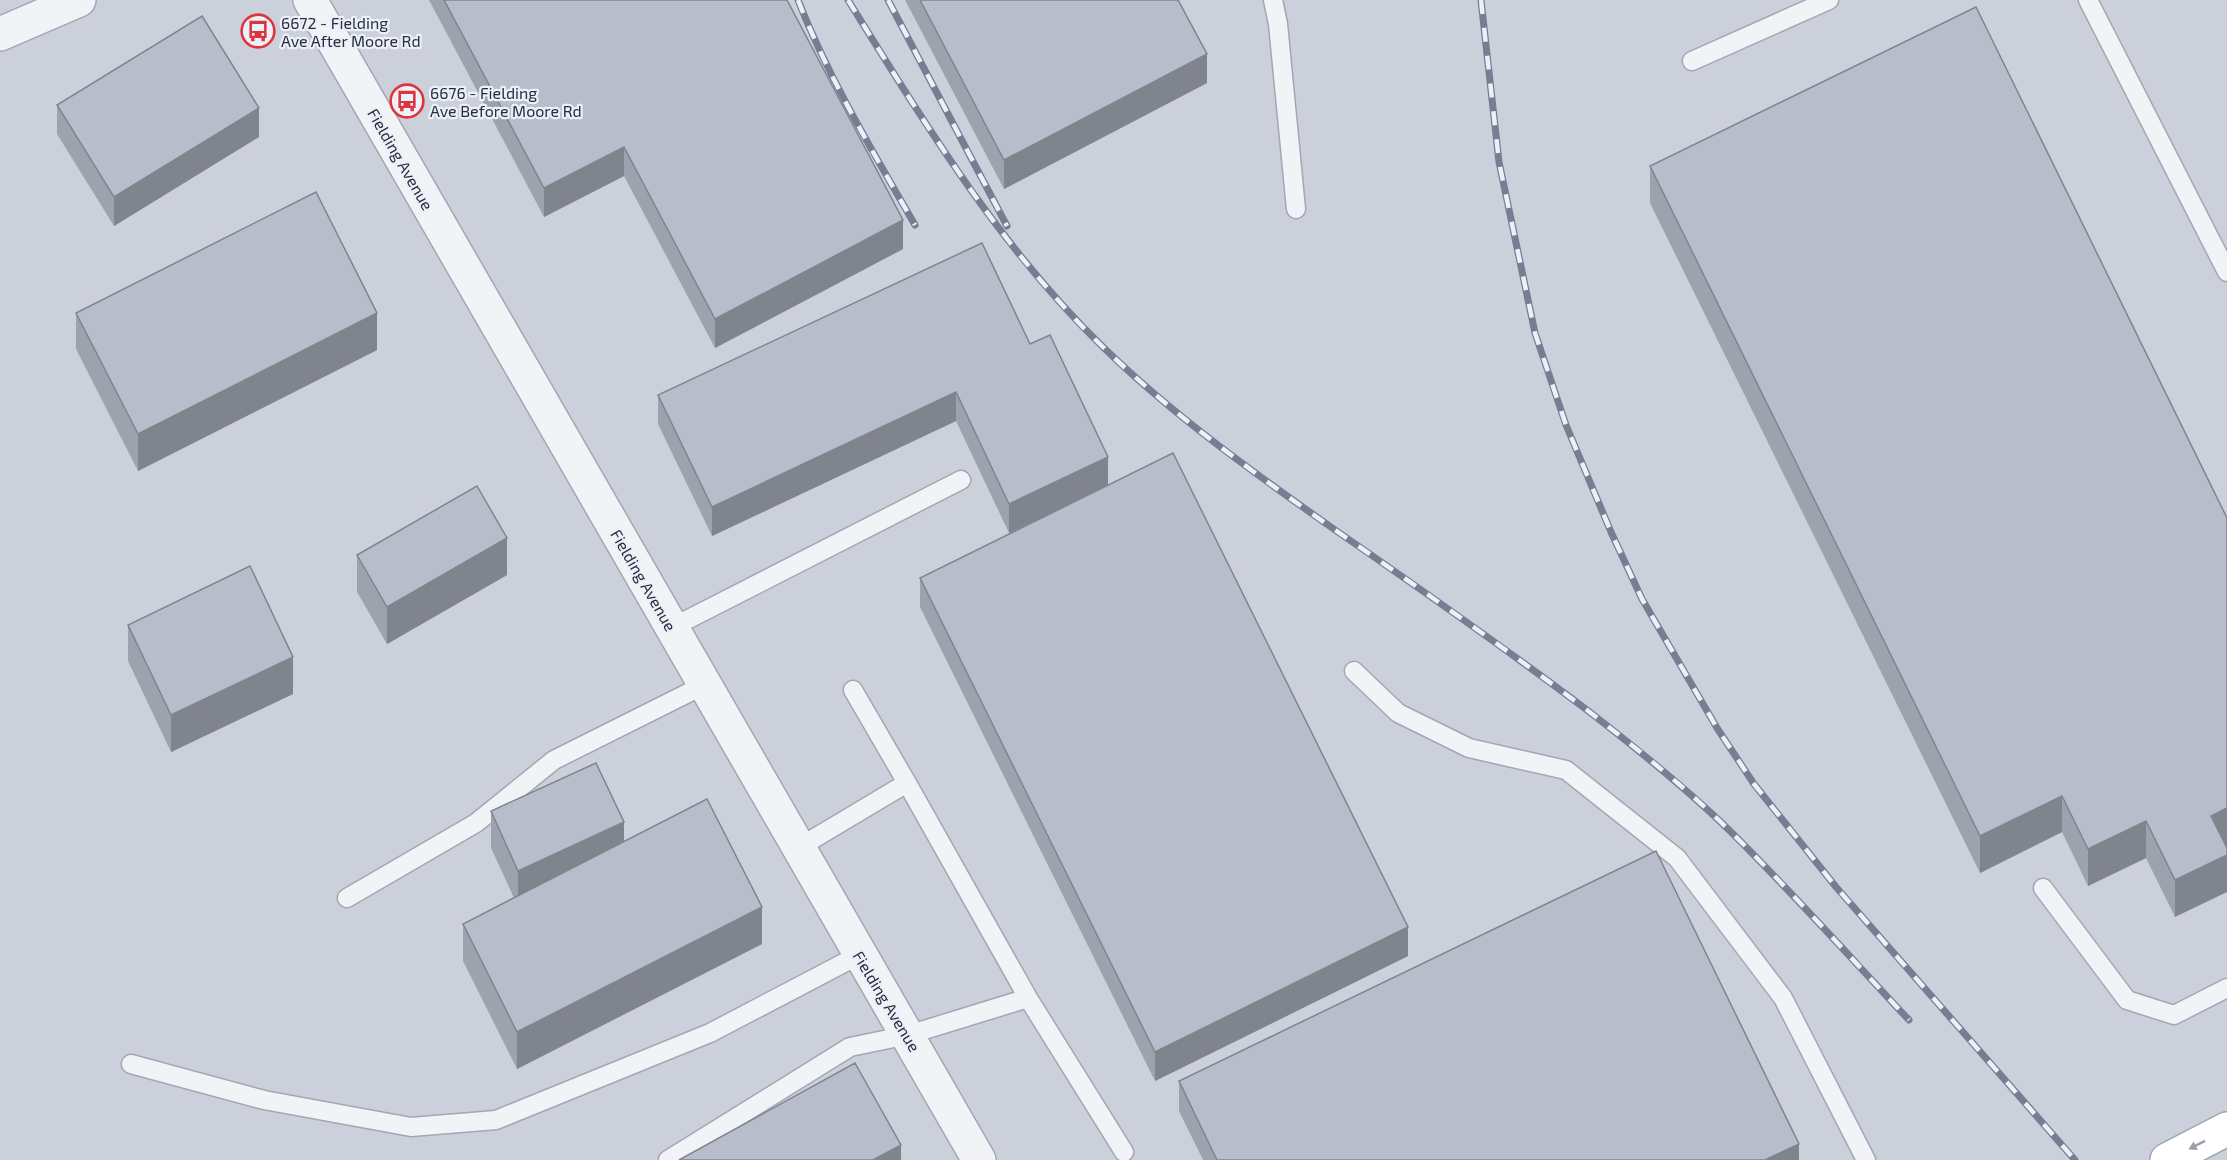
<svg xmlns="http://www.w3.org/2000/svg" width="2227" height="1160" viewBox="0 0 2227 1160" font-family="'Exo 2',sans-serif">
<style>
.built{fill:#ccd0db}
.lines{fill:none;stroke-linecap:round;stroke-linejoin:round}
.lane-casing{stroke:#a3a7b4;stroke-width:21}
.street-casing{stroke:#a3a7b4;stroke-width:36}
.primary-casing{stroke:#9ca4b6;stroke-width:36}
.lane{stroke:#f1f3f7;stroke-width:18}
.street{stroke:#f1f3f7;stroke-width:33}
.primary{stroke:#fff;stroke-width:33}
.rail-casing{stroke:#767e94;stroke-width:7}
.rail{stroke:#edf0f7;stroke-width:4.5;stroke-dasharray:14;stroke-linecap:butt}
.wall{fill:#9da3ae}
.shaded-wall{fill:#80848d}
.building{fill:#b7bdca;stroke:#80848d;stroke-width:1.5}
.oneway{fill:#9da0aa}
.labels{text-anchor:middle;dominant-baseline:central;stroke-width:4.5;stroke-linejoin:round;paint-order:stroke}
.poi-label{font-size:16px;fill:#252d42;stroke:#edf0f7;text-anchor:start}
.street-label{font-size:16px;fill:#252d42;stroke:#edf0f7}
</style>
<rect width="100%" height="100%" fill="#dee1e9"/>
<!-- built -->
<path class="built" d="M 0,0 L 2227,0 L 2227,1160 L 0,1160 Z"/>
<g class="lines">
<!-- lane casing -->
<g class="lane-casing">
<path id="lane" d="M 1273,0 L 1278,24 L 1296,209
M 2088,0 L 2227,272
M 1692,61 L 1829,0
M 671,628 L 961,480
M 1354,671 L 1398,713 L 1469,748 L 1566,770 L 1677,858 L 1783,998 L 1866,1160
M 853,690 L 907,783
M 2043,888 L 2127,1000 L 2174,1015 L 2227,988
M 347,898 L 476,823 L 554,760 L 704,685
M 1028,998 L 1124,1152
M 131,1064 L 264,1100 L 411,1127 L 496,1120 L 710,1033 L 859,955
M 668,1160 L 850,1047 L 908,1035 L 1028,998 L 907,783 L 798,848"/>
</g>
<!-- street casing -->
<g class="street-casing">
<path id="street" d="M 310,0 L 979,1160
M 0,34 L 79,0"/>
</g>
<!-- primary casing -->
<g class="primary-casing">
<path id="primary" d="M 2167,1160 L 2227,1129"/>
</g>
<!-- lane -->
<use href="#lane" class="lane"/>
<!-- street -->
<use href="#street" class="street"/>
<!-- primary -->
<use href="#primary" class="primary"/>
<!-- rail casing -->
<g class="rail-casing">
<path id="rail" d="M 798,0 C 829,79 873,152 915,225
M 848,0 C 924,122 1000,248 1104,348 C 1175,417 1257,475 1338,532 C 1422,590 1506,649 1587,710 C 1636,748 1685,787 1729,830 C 1791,891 1849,956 1909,1020
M 888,0 L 1007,226
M 1481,0 L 1499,162 L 1535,333 L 1566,425 L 1611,532 L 1642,599 L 1717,728 L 1754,784 L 1836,887 L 2075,1160"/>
</g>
<!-- rail -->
<use href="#rail" class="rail"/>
</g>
<!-- wall -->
<path class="wall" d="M 429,0 L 787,0 L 903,249 L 715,348 L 624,176 L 544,217 Z
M 905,0 L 1178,0 L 1207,83 L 1004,189 Z
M 57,105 L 259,137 L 114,226 L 57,134 Z
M 1650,166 L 2227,518 L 2227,845 L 2175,917 L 2146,858 L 2088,886 L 2062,832 L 1980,873 L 1650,203 Z
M 76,313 L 377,350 L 138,471 L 76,349 Z
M 1030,344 L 1108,485 L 1408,956 L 1155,1081 L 920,607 L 920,578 L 1070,504 L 1009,533 L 956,421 L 712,536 L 658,424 L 658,395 Z
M 357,555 L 507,575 L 387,644 L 357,592 Z
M 128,625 L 293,694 L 171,752 L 128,661 Z
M 491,811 L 624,842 L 762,944 L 517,1069 L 463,961 L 463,924 L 514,898 L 491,848 Z
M 1179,1081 L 1799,1160 L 1203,1160 L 1179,1111 Z"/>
<!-- shaded-wall -->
<path class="shaded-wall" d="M 1207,54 L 1207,83 L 1004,189 L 1004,160 Z
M 259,108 L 259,137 L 114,226 L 114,197 Z
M 624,147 L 624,176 L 544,217 L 544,188 Z
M 903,220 L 903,249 L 715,348 L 715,319 Z
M 377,313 L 377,350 L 138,471 L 138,434 Z
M 956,392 L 956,421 L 712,536 L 712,507 Z
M 1108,457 L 1108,486 L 1009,533 L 1009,504 Z
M 507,538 L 507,575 L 387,644 L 387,607 Z
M 293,657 L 293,694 L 171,752 L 171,715 Z
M 2062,796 L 2062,832 L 1980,873 L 1980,836 Z
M 2227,808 L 2227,845 L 2211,853 L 2211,816 Z
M 2146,821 L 2146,858 L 2088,886 L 2088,849 Z
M 624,822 L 624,859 L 518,908 L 518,871 Z
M 2227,855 L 2227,892 L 2175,917 L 2175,880 Z
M 762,907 L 762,944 L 517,1069 L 517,1032 Z
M 1408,927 L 1408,956 L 1155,1081 L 1155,1052 Z
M 1799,1144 L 1799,1160 L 1765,1160 Z
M 901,1145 L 901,1160 L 873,1160 Z"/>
<!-- building -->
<path class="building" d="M 444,0 L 787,0 L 903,220 L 715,319 L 624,147 L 544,188 Z
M 920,0 L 1178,0 L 1207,54 L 1004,160 Z
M 1976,7 L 2227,518 L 2227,808 L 2211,816 L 2227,848 L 2227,855 L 2175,880 L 2146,821 L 2088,849 L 2062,796 L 1980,836 L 1650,166 Z
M 202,16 L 259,108 L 114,197 L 57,105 Z
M 316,192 L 377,313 L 138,434 L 76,313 Z
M 982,243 L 1030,344 L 1050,335 L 1108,457 L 1009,504 L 956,392 L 712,507 L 658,395 Z
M 1173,453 L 1408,927 L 1155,1052 L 920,578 Z
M 477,486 L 507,538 L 387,607 L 357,555 Z
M 250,566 L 293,657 L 171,715 L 128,625 Z
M 596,763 L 624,822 L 518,871 L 491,811 Z
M 707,799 L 762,907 L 517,1032 L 463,924 Z
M 1656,851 L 1799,1144 L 1765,1160 L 1217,1160 L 1179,1081 Z
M 855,1063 L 901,1145 L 873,1160 L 679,1160 Z"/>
<!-- one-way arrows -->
<defs><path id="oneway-solid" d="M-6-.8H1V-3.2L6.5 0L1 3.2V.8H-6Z" transform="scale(1.5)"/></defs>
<use class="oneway" href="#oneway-solid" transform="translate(2197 1145) rotate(153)"/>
<!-- icons -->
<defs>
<g id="bus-ring" transform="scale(1.725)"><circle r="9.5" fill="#edf0f7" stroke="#dd353e" stroke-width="1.5"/><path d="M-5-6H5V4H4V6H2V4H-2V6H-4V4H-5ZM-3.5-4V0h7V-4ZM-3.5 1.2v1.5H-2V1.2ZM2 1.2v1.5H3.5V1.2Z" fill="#dd353e"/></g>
</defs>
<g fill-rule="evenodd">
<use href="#bus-ring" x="258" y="31"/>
<use href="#bus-ring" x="407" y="101"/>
</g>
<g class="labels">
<!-- poi labels -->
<g class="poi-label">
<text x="281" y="22">6672 - Fielding<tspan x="281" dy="18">Ave After Moore Rd</tspan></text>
<text x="430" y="92">6676 - Fielding<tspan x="430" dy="18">Ave Before Moore Rd</tspan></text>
</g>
<!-- street labels -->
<g class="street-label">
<text transform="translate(401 159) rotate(60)">Fielding Avenue</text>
<text transform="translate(644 580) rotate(60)">Fielding Avenue</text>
<text transform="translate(887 1001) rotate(59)">Fielding Avenue</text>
</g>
</g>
</svg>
